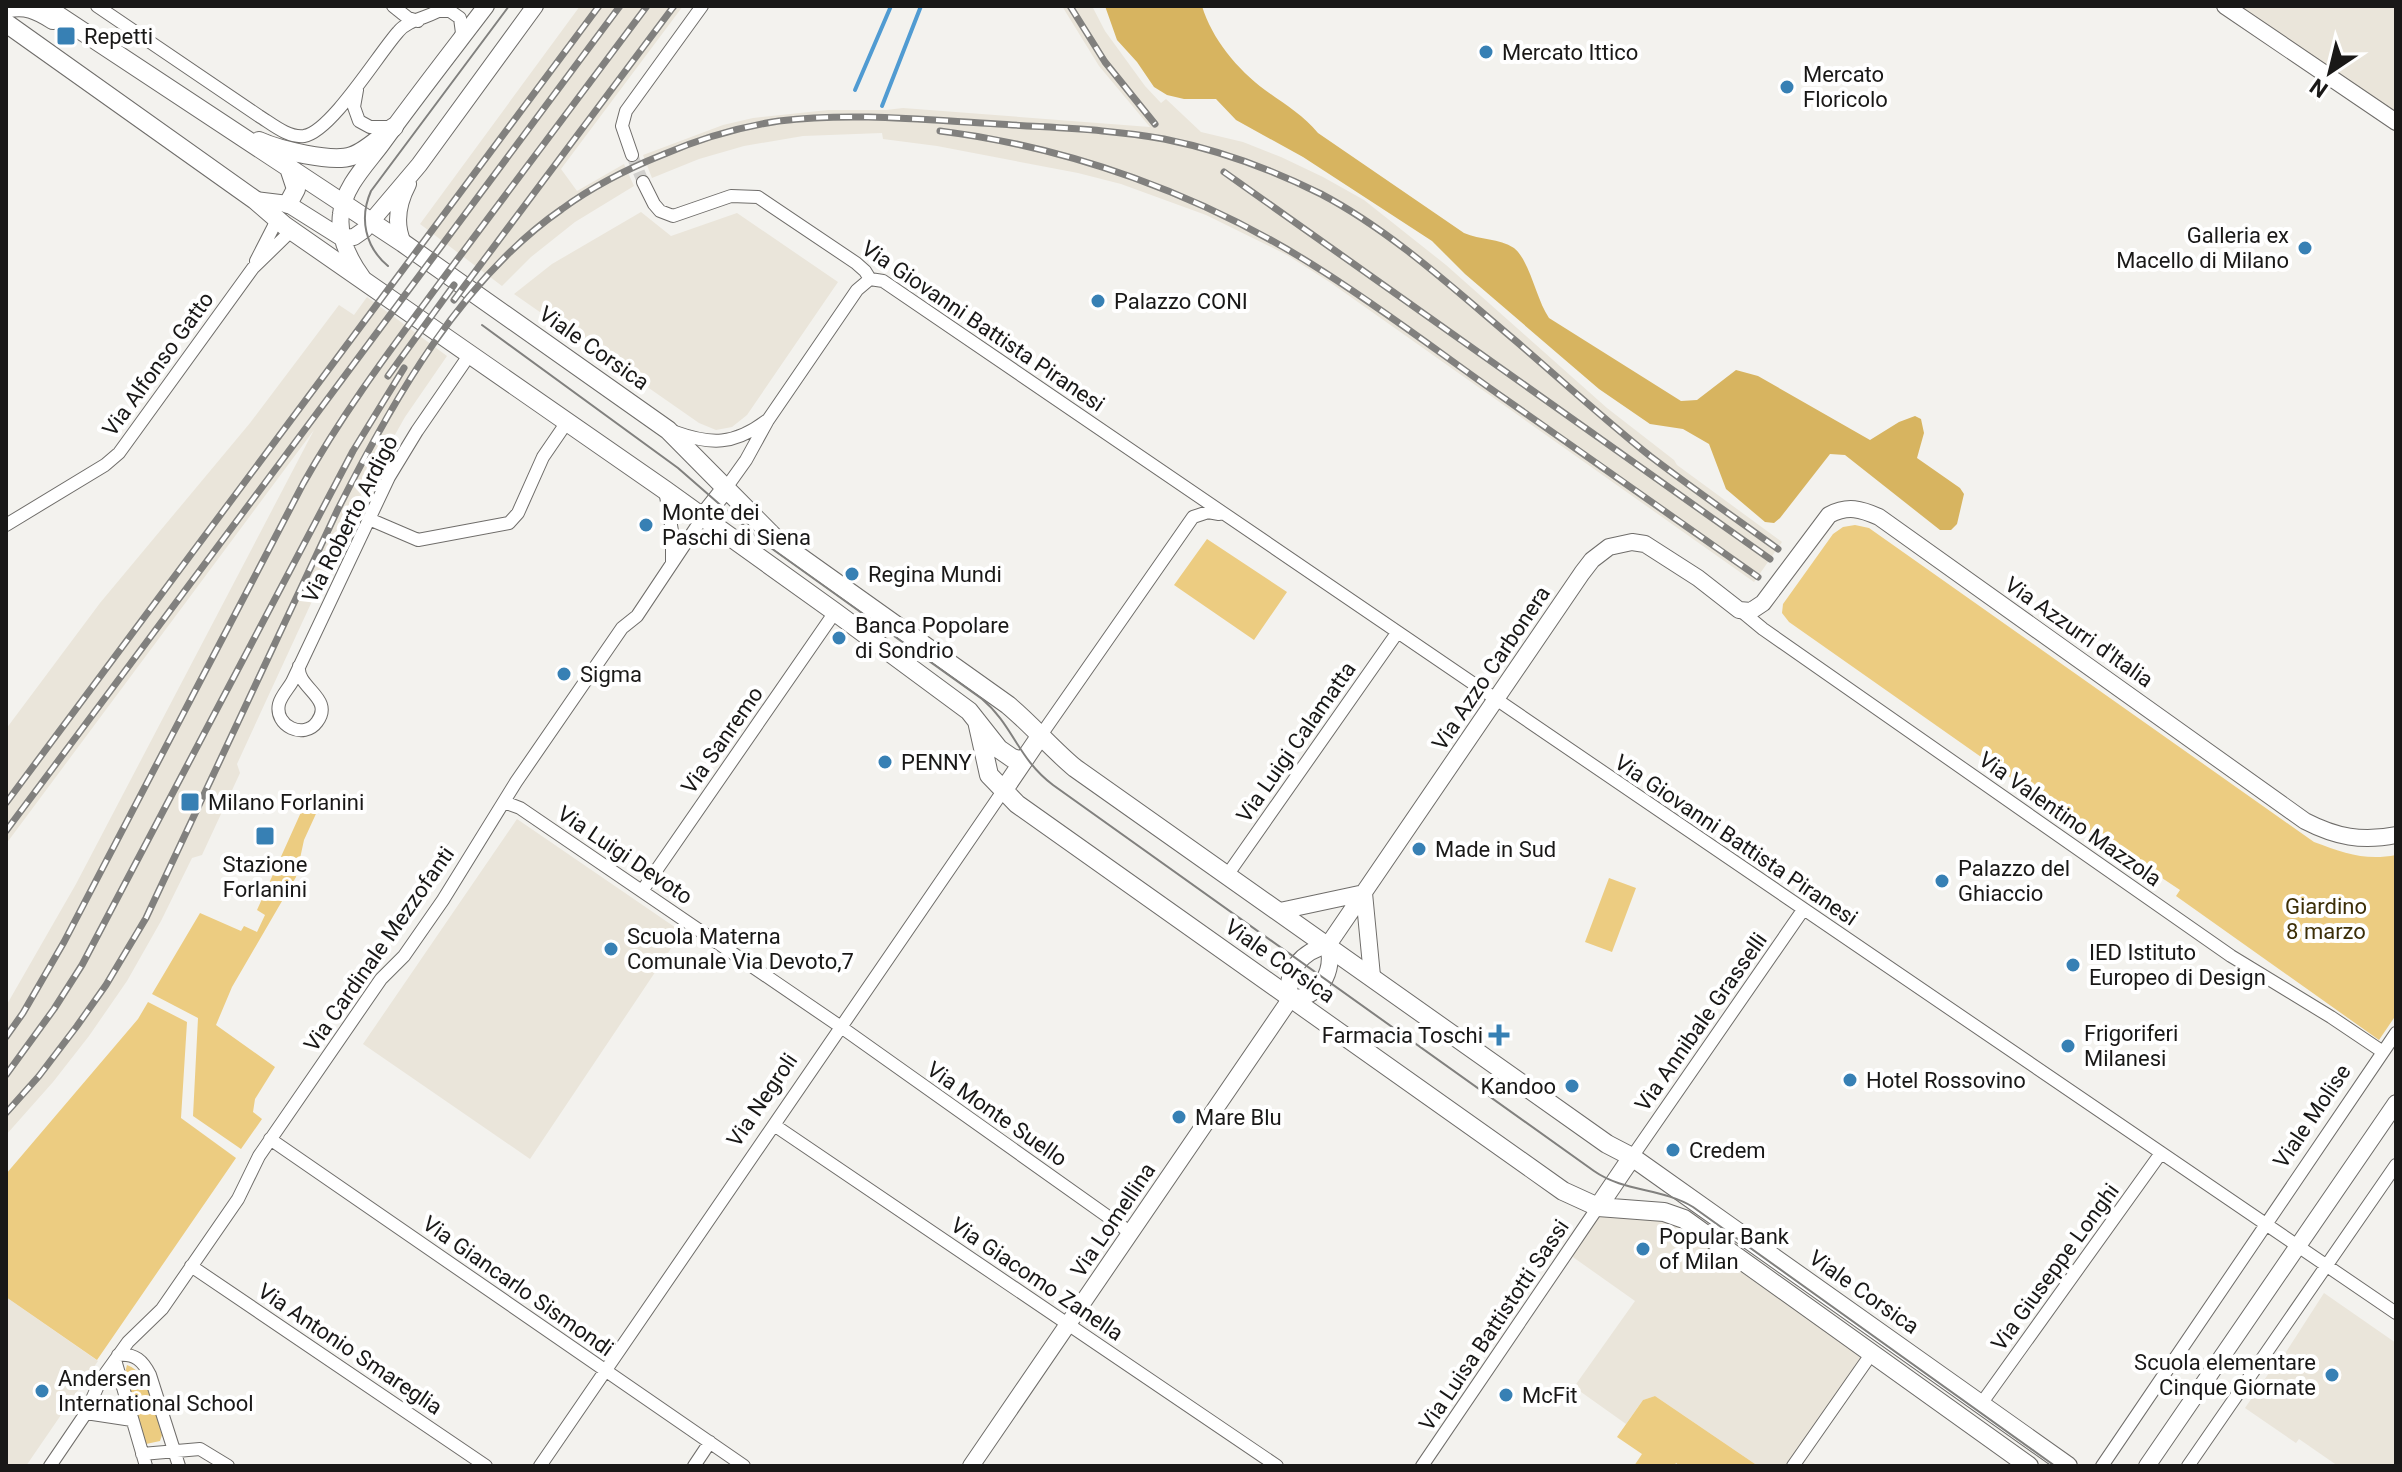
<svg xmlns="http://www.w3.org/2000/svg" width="2402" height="1472" viewBox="0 0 2402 1472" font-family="Roboto,sans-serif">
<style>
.built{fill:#eae5da}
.green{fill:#eccc81}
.forest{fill:#d7b460}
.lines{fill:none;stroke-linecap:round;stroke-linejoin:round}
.stream{stroke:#509bd2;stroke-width:4}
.street-tunnel{stroke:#d2d1ce;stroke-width:12;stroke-dasharray:12 6;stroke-linecap:butt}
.street-casing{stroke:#6f6d6a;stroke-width:14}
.secondary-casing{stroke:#6f6d6a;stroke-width:18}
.primary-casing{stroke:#6f6d6a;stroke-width:20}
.street{stroke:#fff;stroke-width:12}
.secondary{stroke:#fff;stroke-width:16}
.primary{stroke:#fff;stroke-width:18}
.tram{stroke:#81807e;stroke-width:2}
.rail-casing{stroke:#81807e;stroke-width:7}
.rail{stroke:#fff;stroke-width:4;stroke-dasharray:12;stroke-linecap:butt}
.poi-dot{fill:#3780b4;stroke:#fff;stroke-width:3}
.labels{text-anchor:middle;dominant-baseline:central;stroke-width:8;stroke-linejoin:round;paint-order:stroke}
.poi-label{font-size:22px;fill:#191817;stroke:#fff;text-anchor:start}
.street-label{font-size:22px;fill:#191817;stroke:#fff}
.park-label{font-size:22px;fill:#3c2e07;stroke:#fff}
</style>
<rect width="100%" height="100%" fill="#f3f2ee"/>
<!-- built -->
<path class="built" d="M 580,6 L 683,6 L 561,169 L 577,191 L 624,164 L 634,186 L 575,222 L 531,257 L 502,286 L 420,224 Z
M 1062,6 L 1092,6 L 1105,31 L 1145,86 L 1161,103 L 1166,99 L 1201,132 L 1243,142 L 1281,157 L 1323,177 L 1364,200 L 1446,265 L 1607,408 L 1674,460 L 1677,465 L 1782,542 L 1754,582 L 1331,283 L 1287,255 L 1206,215 L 1121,184 L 1078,173 L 937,146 L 883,139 L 882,133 L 803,136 L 744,146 L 699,159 L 652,178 L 643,155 L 723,125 L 753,118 L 828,110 L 886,110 L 903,108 L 1150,127 L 1099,66 Z
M 2228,6 L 2396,6 L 2396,120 Z
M 641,212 L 671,236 L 737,213 L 838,282 L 747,415 L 732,427 L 716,430 L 699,423 L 514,294 L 552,264 Z
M 367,297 L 447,356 L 405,417 L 361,495 L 237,764 L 240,773 L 202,855 L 192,858 L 161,921 L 127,981 L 89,1036 L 53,1082 L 6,1135 L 6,1006 L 76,884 L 314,430 L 6,844 L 6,729 L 100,603 L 250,423 L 339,305 L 354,315 Z
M 517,819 L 682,932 L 530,1159 L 363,1044 Z
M 1598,1207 L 1663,1214 L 1869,1354 L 1789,1466 L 1758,1466 L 1655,1396 L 1643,1400 L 1626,1424 L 1574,1387 L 1635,1301 L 1570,1255 Z
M 2324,1293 L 2396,1343 L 2396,1466 L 2338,1466 L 2299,1439 L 2296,1443 L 2245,1408 L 2284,1351 L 2286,1352 Z
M 6,1297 L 98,1361 L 26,1466 L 6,1466 Z"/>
<!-- green -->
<path class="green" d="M 1855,525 L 1869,528 L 2314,842 C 2344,853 2365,861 2396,855 L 2396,1015 L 2379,1040 L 2176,896 L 2180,890 L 2162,878 L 2159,882 L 1789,622 L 1782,613 L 1783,604 L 1833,534 L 1843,527 Z
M 1207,539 L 1287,592 L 1254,640 L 1174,585 Z
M 311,790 L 320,805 L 304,840 L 296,877 L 232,987 L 216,1025 L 275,1067 L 255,1099 L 253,1112 L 262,1119 L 241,1149 L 193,1116 L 198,1018 L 152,994 L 200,913 L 241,931 L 244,926 L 257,932 L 265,915 L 257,910 Z
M 1609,878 L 1636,888 L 1612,952 L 1585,942 Z
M 148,1002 L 187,1022 L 181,1118 L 236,1158 L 97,1360 L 6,1297 L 6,1174 L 138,1019 Z
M 127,1365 C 152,1374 155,1413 162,1435 L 160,1441 L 146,1444 L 125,1373 Z
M 1655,1396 L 1758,1466 L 1680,1466 L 1676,1463 L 1674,1466 L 1634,1466 L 1642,1454 L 1617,1437 L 1643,1400 Z"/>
<!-- forest -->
<path class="forest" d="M 1105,6 L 1202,6 C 1212,39 1237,69 1265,90 C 1283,103 1303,115 1318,133 L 1464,233 C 1480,240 1499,238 1514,248 C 1530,261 1536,299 1549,318 L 1681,401 L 1697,400 L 1736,370 L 1758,376 L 1870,440 L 1899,422 L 1915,416 L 1921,419 L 1924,433 L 1917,458 L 1960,488 L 1964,494 L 1957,524 L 1951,530 L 1940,530 L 1845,455 L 1830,454 L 1780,518 L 1774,523 L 1765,522 L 1726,489 L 1709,444 L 1683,429 L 1650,424 L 1599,389 L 1465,274 L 1432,241 L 1303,157 L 1236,120 L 1216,99 L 1184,99 L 1167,95 L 1154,87 L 1137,62 L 1117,40 Z"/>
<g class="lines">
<!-- stream -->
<path class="stream" d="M 855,90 L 891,6
M 882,106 L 921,6"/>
<!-- street-tunnel -->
<path class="street-tunnel" d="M 632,155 L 643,182"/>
<!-- street casing -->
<g class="street-casing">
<path id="street" d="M 97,6 L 259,116 C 272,124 288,138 304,136 C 331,132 379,53 398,32 C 409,18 432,18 446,6
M 393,6 L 408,18 L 418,21
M 440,11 L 450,11 L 460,18 L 462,33 L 459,40
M 357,90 L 354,107 L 359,121 L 370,127 L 394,127
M 632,155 L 622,126 L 626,111 L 702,6
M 643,182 L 654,204 L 660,211 L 673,216 L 731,196 L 758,197 L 856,263 L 865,271 L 870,279 L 883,281 L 2396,1313
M 256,261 L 277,220
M 675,432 C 711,445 734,445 766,421
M 726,488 L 746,460 L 768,420 L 857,290 L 870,279
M 665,490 L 672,531 L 672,562
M 369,519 L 418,540 L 509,523 L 518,513 L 543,457 L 567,422
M 6,525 L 105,465 L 119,453 L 253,268 L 292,230
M 1740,610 L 1763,629 L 2231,956 L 2331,1017 L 2383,1052
M 299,666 C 296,688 335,698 317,722 C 304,740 274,726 279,704 C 281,696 288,689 292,682 L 389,477 L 417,431 L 470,354
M 1041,735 L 1193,517 L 1208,512 L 1219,514
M 504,802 L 520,808 L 841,1027 L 1131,1233
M 1228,874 L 1397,633
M 642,891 L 835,612
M 774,1125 L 1277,1466
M 270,1139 L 744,1466
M 1632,1157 L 1803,910
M 191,1266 L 486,1466
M 118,1355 C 135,1353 143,1361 150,1375 L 179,1466
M 115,1360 L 146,1466
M 1981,1404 L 2161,1153
M 86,1413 L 132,1420
M 142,1454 L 200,1449 L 228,1466
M 50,1466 L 86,1413 L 100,1381 L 128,1342 L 162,1309 L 238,1199 L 259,1156 L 381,979 L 404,956 L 443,900 L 516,782 L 622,628 L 637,616 L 703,517
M 540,1466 L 1003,791
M 694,1466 L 710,1442
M 1422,1466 L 1598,1207
M 1793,1466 L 1872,1353
M 2102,1466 L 2396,1033
M 2188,1466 L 2396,1165"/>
</g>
<!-- secondary casing -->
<g class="secondary-casing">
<path id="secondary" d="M 2225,6 L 2396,122
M 255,200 L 288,204 L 342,238 L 354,237 L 364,230 L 419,165 L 535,6
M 403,243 C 394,223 398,203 408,184
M 362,277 C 349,259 338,236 341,214 C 344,187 366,165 381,145 C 415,98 451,52 486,6
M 1364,893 L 1372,976
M 1280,911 L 1364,893
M 1328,945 L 1582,573 L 1592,560 L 1609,547 L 1632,542 L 1645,544 L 1698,578 L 1739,610 L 1751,611 L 1763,603 L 1829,515 C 1848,505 1861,509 1879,517 L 2305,821 C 2336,837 2362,842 2396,835
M 1291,998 C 1320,999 1335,971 1328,945
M 971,1466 L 1291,998 C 1283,971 1303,951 1328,945
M 2147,1466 L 2396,1103"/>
</g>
<!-- primary casing -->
<g class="primary-casing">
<path id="primary" d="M 44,6 L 403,243 L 668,430 L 779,542 L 1008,705 C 1032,725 1051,748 1075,768 L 1607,1144 L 1632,1157 L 2068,1466
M 6,9 C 25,4 37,10 53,20
M 6,23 L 255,200 L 285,226 L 665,490 L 835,612 L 969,711 L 999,749 L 1012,758 L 1023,761
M 259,141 C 279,150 332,163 352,156 C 367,151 381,136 394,127
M 288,204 L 296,189 L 289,168
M 703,517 L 726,488
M 977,721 L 989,775 L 1017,804 L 1563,1191 L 1598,1207 L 1664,1212 L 1684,1219 L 2029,1466
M 1003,791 L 1041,735
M 1598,1207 L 1632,1157"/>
</g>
<!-- street -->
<use href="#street" class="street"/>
<!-- secondary -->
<use href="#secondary" class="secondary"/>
<!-- primary -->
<use href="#primary" class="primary"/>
<!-- tram -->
<path class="tram" d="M 388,266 C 365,247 359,218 371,191 L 509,6
M 482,325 L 678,468 L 764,543 L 982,699 C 1013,725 1018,759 1053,785 L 1594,1171 C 1624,1192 1662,1188 1693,1207 L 2055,1466"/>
<!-- rail casing -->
<g class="rail-casing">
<path id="rail" d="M 1070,6 L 1105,62 L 1155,124
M 940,131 C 1070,147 1202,195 1313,265 C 1374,303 1432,347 1491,389 C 1580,451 1669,514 1758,577
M 1224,172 L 1770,559
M 454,300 L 674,6
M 388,376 L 454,285
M 6,803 L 599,6
M 6,831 L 620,6
M 6,1037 L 23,1013 L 64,942 L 303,484 C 342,414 388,353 436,288 C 506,194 577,100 647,6
M 6,1075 L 54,1009 L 82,965 L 353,451 L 404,368
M 6,1113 L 39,1076 L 77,1026 L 106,985 L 146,918 L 338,509 C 392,402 461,279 562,209 C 592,187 627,169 662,155 C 699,139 739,127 779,121 C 852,112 926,120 998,124 C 1054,128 1110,129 1164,139 C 1219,150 1271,169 1321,194 C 1393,232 1455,290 1517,342 C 1561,380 1604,419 1650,456 C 1692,488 1735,518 1778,549"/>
</g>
<!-- rail -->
<use href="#rail" class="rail"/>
</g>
<!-- markers -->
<g class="poi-dot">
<rect x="56" y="26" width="20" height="20" rx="4"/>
<circle cx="1486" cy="52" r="8"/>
<circle cx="1787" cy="87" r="8"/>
<circle cx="2305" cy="248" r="8"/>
<circle cx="1098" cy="301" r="8"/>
<circle cx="646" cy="525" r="8"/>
<circle cx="852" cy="574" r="8"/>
<circle cx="839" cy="638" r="8"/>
<circle cx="564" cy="674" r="8"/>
<circle cx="885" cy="762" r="8"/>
<rect x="180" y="792" width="20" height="20" rx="4"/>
<rect x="255" y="826" width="20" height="20" rx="4"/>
<circle cx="1419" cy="849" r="8"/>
<circle cx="1942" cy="881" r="8"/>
<circle cx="611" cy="949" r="8"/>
<circle cx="2073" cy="965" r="8"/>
<path d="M1495 1023h8v8h8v8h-8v8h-8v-8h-8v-8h8z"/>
<circle cx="2068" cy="1046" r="8"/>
<circle cx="1850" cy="1080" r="8"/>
<circle cx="1572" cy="1086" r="8"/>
<circle cx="1179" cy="1117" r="8"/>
<circle cx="1673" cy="1150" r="8"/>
<circle cx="1643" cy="1249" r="8"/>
<circle cx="2332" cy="1375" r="8"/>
<circle cx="42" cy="1391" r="8"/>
<circle cx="1506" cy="1395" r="8"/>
</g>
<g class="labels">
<!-- poi labels -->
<g class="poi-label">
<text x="84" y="36">Repetti</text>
<text x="1502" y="52">Mercato Ittico</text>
<text x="1803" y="74">Mercato<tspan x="1803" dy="25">Floricolo</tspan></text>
<text x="2289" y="235" text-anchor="end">Galleria ex<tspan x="2289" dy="25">Macello di Milano</tspan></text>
<text x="1114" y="301">Palazzo CONI</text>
<text x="662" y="512">Monte dei<tspan x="662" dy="25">Paschi di Siena</tspan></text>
<text x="868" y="574">Regina Mundi</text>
<text x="855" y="625">Banca Popolare<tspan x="855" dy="25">di Sondrio</tspan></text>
<text x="580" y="674">Sigma</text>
<text x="901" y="762">PENNY</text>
<text x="208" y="802">Milano Forlanini</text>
<text x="1435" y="849">Made in Sud</text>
<text x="265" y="864" text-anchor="middle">Stazione<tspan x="265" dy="25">Forlanini</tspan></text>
<text x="1958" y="868">Palazzo del<tspan x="1958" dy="25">Ghiaccio</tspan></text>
<text x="627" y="936">Scuola Materna<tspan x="627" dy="25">Comunale Via Devoto,7</tspan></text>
<text x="2089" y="952">IED Istituto<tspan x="2089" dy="25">Europeo di Design</tspan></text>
<text x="2084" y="1033">Frigoriferi<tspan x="2084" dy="25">Milanesi</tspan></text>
<text x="1483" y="1035" text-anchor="end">Farmacia Toschi</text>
<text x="1866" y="1080">Hotel Rossovino</text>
<text x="1556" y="1086" text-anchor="end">Kandoo</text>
<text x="1195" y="1117">Mare Blu</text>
<text x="1689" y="1150">Credem</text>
<text x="1659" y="1236">Popular Bank<tspan x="1659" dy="25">of Milan</tspan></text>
<text x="2316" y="1362" text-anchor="end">Scuola elementare<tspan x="2316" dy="25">Cinque Giornate</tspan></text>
<text x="58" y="1378">Andersen<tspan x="58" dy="25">International School</tspan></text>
<text x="1522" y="1395">McFit</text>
</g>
<!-- street labels -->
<g class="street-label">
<text transform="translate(983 326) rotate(34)">Via Giovanni Battista Piranesi</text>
<text transform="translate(594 348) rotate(35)">Viale Corsica</text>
<text transform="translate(158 364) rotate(-54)">Via Alfonso Gatto</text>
<text transform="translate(350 519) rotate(-63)">Via Roberto Ardigò</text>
<text transform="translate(2079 632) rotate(35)">Via Azzurri d'Italia</text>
<text transform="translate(1491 668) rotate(-56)">Via Azzo Carbonera</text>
<text transform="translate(722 740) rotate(-55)">Via Sanremo</text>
<text transform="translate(1296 742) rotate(-55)">Via Luigi Calamatta</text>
<text transform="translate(2070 819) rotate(35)">Via Valentino Mazzola</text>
<text transform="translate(1736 840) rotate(34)">Via Giovanni Battista Piranesi</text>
<text transform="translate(625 855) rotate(34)">Via Luigi Devoto</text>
<text transform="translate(379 949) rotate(-55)">Via Cardinale Mezzofanti</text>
<text transform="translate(1280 961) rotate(35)">Viale Corsica</text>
<text transform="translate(1701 1022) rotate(-55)">Via Annibale Grasselli</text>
<text transform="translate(762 1100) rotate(-56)">Via Negroli</text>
<text transform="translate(997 1114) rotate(35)">Via Monte Suello</text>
<text transform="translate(2312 1116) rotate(-56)">Viale Molise</text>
<text transform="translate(1113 1220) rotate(-56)">Via Lomellina</text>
<text transform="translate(2055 1267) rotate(-54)">Via Giuseppe Longhi</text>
<text transform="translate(1037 1279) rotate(34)">Via Giacomo Zanella</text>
<text transform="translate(518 1286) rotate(35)">Via Giancarlo Sismondi</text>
<text transform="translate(1864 1292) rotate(35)">Viale Corsica</text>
<text transform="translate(1494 1325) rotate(-56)">Via Luisa Battistotti Sassi</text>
<text transform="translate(350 1349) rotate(34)">Via Antonio Smareglia</text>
</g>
<!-- park labels -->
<g class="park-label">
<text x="2326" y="906">Giardino<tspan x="2326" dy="25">8 marzo</tspan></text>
</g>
</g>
<!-- border -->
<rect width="2402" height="1472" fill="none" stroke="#191817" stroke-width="16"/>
<!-- north arrow -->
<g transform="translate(2330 72) rotate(215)" stroke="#ffffff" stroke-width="6" paint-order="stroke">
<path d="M0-6L14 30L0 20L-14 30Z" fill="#191817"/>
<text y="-12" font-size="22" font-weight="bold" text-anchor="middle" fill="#191817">N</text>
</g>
</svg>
